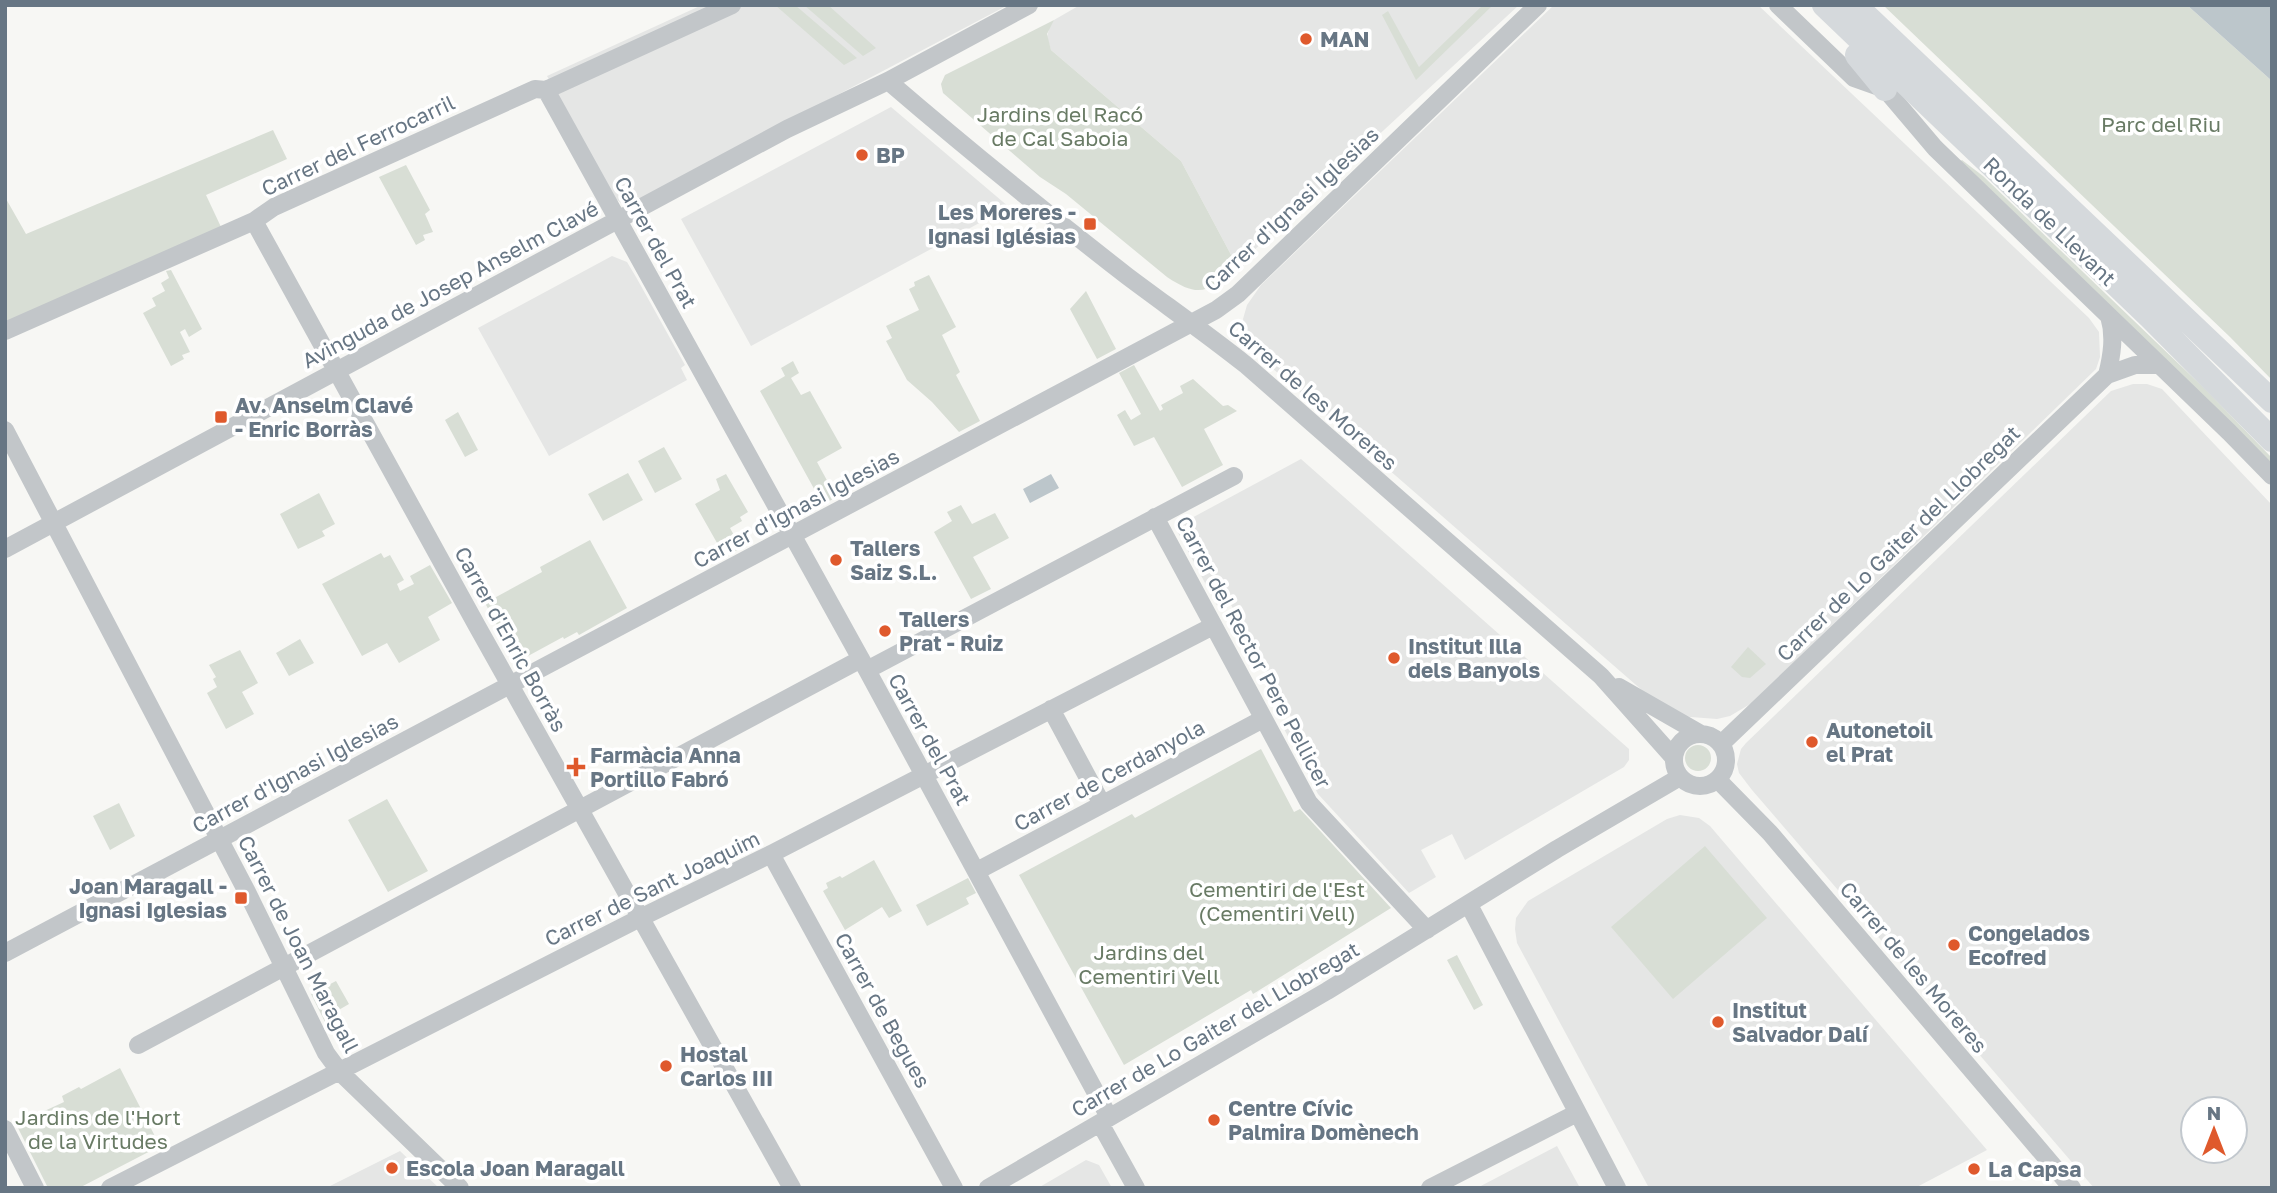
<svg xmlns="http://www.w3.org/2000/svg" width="2277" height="1193" viewBox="0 0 2277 1193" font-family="'Golos Text',sans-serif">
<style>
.built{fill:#e5e6e5;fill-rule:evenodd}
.green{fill:#d8ded5}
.water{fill:#bcc6cb}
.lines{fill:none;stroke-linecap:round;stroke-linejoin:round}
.minor{stroke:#c2c6c9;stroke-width:18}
.secondary{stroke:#d5d9dc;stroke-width:24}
.poi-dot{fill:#df592c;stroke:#fff;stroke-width:2.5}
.labels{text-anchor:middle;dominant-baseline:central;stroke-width:7;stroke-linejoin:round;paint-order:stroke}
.poi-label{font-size:21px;font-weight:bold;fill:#677684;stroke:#fff;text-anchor:start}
.park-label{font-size:21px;fill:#697b65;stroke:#fff}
.street-label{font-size:21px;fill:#677684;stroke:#fff}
</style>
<rect width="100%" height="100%" fill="#f7f7f4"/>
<!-- built -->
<path class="built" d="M 702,5 L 1008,5 L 631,204 L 623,204 L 615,199 L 547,76 Z
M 1080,5 L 1519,5 L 1237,266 L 1181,161 L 1051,50 L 1047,37 L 1050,25 L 1054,20 Z
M 1554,5 L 1758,5 L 2089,318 L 2099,332 L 2100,357 L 2096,369 L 1752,703 L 1730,716 L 1717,719 L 1678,716 L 1659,705 L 1256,354 L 1247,339 L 1243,319 L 1247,305 L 1261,285 Z
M 891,107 L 1009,207 L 751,346 L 681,219 Z
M 612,256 L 627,262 L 636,277 L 685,365 L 681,368 L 687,380 L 549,456 L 478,328 Z
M 2133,384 L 2147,384 L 2162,389 L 2272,505 L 2271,1188 L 2094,1188 L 1752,790 L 1739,773 L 1737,764 L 1741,749 L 1746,743 L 2111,391 ZM 2235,1109 L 2235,1151 L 2193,1151 L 2193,1109 Z
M 1301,459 L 1629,749 L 1629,760 L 1624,767 L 1465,860 L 1452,834 L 1421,850 L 1436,877 L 1409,893 L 1318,794 L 1282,725 L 1292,719 L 1241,623 L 1230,603 L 1219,609 L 1175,527 Z
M 1680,815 L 1699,818 L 1710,826 L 1987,1150 L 1915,1188 L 1649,1188 L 1517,943 L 1515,929 L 1516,918 L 1528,901 L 1667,819 Z
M 1557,1146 L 1580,1188 L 1477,1188 Z
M 400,1151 L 439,1188 L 326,1188 Z
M 1086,1160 L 1099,1165 L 1112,1188 L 1038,1188 Z"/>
<!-- green -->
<path class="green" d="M 775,5 L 795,5 L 857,58 L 844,65 Z
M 804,5 L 828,5 L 876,48 L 863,56 Z
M 1483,5 L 1493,5 L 1416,80 L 1382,15 L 1388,11 L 1419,67 Z
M 1883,5 L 2187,5 L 2272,81 L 2272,380 L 2230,337 Z
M 1054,20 L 1047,34 L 1051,50 L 1181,161 L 1237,266 C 1209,292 1200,299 1167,277 L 1066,194 L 1040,177 L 943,93 L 941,84 L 945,75 Z
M 273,130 L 287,159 L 206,195 L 221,227 L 5,325 L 5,197 L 26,234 Z
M 1962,160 L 1983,176 L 2205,389 L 2272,458 L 2272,470 L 1956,164 Z
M 406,165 L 430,210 L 425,214 L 433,232 L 423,235 L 425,240 L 416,245 L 379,177 Z
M 171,270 L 202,329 L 189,337 L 185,329 L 180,332 L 190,352 L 182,355 L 184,359 L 171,366 L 143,313 L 156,306 L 152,298 L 165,291 L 161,283 L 169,278 L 166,271 Z
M 929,275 L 956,327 L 942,335 L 960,372 L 956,375 L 980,421 L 959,432 L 932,402 L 907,380 L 886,341 L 892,338 L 886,326 L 919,310 L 909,289 L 915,286 L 914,282 Z
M 1086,291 L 1116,349 L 1097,359 L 1070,309 Z
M 793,361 L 799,373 L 791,378 L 801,395 L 810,391 L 842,448 L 817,462 L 836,497 L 823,505 L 760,391 L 785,376 L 781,368 Z
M 1134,365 L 1160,411 L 1163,409 L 1161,405 L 1183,393 L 1180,386 L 1193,379 L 1223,406 L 1228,405 L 1237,411 L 1204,429 L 1223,465 L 1182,487 L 1154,437 L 1134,446 L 1117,415 L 1125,410 L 1131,420 L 1141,414 L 1119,373 Z
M 458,412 L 478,450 L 465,457 L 445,420 Z
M 664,447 L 682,479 L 655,493 L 638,461 Z
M 628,473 L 643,500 L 603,521 L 588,494 Z
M 726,474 L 748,512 L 740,517 L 742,521 L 730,528 L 741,548 L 725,557 L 695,504 L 720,490 L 716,479 Z
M 319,493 L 335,524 L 322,531 L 325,536 L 298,549 L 280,514 Z
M 961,505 L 972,524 L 995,513 L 1009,538 L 973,557 L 991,589 L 971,599 L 934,532 L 952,521 L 947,512 Z
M 590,540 L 627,608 L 579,635 L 577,632 L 564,639 L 563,637 L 517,662 L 485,603 L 542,572 L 540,567 Z
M 381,553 L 384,558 L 390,555 L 404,580 L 397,584 L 400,591 L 414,584 L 410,576 L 430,565 L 452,603 L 428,617 L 440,640 L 399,663 L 387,643 L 362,656 L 322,584 Z
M 300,639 L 314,663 L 289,676 L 276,653 Z
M 1748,647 L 1766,664 L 1750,678 L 1742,677 L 1731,667 Z
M 240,650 L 258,683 L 242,692 L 254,714 L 226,729 L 207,693 L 217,687 L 213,679 L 216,677 L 209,665 Z
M1685 758a13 13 0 1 1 26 0a13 13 0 1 1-26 0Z
M 1261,749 L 1294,812 L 1300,809 L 1391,908 L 1253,994 L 1251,990 L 1124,1065 L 1019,875 L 1132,814 L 1135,818 Z
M 387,799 L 428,871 L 388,892 L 348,820 Z
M 119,803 L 135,836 L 110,850 L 93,816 Z
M 1705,846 L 1767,918 L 1673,999 L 1611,927 Z
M 874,860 L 902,911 L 889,918 L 882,907 L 845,930 L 823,891 L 828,888 L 826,883 L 840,876 L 842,878 Z
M 968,878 L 976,893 L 966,898 L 969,904 L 927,926 L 916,905 Z
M 1457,955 L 1483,1005 L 1474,1010 L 1447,960 Z
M 336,981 L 349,1004 L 337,1011 L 338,1015 L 325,1022 L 311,994 Z
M 120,1068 L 160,1146 L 79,1188 L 48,1188 L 16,1124 L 64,1102 L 62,1096 L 79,1087 L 81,1089 Z"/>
<!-- water -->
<path class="water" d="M 2187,5 L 2272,5 L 2272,81 Z
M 1051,474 L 1059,488 L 1030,503 L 1023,489 Z"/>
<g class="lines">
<!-- minor -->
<path class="minor" d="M 1778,5 L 1854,78 L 1885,89 L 1935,148 L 2229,432 L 2272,476
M 888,81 C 966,148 1046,213 1127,276 C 1167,306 1207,334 1246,365 L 1601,676 L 1674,758
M 546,90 L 867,670 L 1109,1117
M 254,221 L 477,626 L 792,1188
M 5,331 L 254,221 L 274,207 L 535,89 L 546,90 L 732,5
M 2107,375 C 2112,355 2115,336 2109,316
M 5,430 L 247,892 L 326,1053 L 340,1072 L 460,1188
M 1155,517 L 1309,803 L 1427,930
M 5,549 L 787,129 L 888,81 L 1029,5
M 867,670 L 1234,476
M 1619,687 L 1701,734
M 1051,709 L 1102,804
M1674 760a26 26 0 1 1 52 0a26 26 0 1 1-52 0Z
M 1721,744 L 2107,375 L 2135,365 L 2160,365
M 1718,780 L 1770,833 L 2072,1188
M 771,854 L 954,1188
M 977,871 L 1263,719
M 1469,905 L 1617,1188
M 5,953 L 1216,310 L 1238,294 L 1538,5
M 138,1045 L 861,659
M 1100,1123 L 1136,1188
M 5,1129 L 35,1188
M 110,1188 L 640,918 L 771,854 L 1213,626
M 988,1188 L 1327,991 L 1557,849 L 1680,777
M 1430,1188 L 1577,1113"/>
<!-- secondary -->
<path class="secondary" d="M 1824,5 L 2150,317 L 2272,440
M 1855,5 L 2272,401
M 1857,55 L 1885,89"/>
</g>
<!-- markers -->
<g class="poi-dot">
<circle cx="1306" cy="39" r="7"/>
<circle cx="862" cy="155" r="7"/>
<rect x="1083" y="217" width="14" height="14" rx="3.5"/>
<rect x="214" y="410" width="14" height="14" rx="3.5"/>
<circle cx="836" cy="560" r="7"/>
<circle cx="885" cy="631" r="7"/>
<circle cx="1394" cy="658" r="7"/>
<circle cx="1812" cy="742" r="7"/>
<path d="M572.5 756.5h7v7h7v7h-7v7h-7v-7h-7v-7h7z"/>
<rect x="234" y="891" width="14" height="14" rx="3.5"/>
<circle cx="1954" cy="945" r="7"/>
<circle cx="1718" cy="1022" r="7"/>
<circle cx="666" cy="1066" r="7"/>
<circle cx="1214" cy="1120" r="7"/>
<circle cx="392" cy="1168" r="7"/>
<circle cx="1974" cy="1169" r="7"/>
</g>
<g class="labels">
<!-- poi labels -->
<g class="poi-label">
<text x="1320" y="39">MAN</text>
<text x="876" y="155">BP</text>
<text x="1076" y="212" text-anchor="end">Les Moreres -<tspan x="1076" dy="24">Ignasi Iglésias</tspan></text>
<text x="235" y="405">Av. Anselm Clavé<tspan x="235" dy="24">- Enric Borràs</tspan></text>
<text x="850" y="548">Tallers<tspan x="850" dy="24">Saiz S.L.</tspan></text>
<text x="899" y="619">Tallers<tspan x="899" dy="24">Prat - Ruiz</tspan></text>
<text x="1408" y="646">Institut Illa<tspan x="1408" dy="24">dels Banyols</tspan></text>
<text x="1826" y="730">Autonetoil<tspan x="1826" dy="24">el Prat</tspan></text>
<text x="590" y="755">Farmàcia Anna<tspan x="590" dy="24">Portillo Fabró</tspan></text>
<text x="227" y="886" text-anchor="end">Joan Maragall -<tspan x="227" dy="24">Ignasi Iglesias</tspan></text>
<text x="1968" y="933">Congelados<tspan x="1968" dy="24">Ecofred</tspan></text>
<text x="1732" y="1010">Institut<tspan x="1732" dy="24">Salvador Dalí</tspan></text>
<text x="680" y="1054">Hostal<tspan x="680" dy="24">Carlos III</tspan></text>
<text x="1228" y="1108">Centre Cívic<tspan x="1228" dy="24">Palmira Domènech</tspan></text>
<text x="406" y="1168">Escola Joan Maragall</text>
<text x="1988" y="1169">La Capsa</text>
</g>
<!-- park labels -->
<g class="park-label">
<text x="1060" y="114">Jardins del Racó<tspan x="1060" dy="24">de Cal Saboia</tspan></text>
<text x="2161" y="124">Parc del Riu</text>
<text x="1277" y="889">Cementiri de l'Est<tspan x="1277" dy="24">(Cementiri Vell)</tspan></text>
<text x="1149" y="952">Jardins del<tspan x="1149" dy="24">Cementiri Vell</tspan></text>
<text x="98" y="1117">Jardins de l'Hort<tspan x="98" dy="24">de la Virtudes</tspan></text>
</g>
<!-- street labels -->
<g class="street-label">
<text transform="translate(358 145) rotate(-25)">Carrer del Ferrocarril</text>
<text transform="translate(1291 209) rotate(-43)">Carrer d'Ignasi Iglesias</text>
<text transform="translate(2050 221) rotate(44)">Ronda de Llevant</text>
<text transform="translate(656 242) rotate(61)">Carrer del Prat</text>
<text transform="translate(450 284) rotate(-28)">Avinguda de Josep Anselm Clavé</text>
<text transform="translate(1313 395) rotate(41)">Carrer de les Moreres</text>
<text transform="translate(796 508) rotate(-28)">Carrer d'Ignasi Iglesias</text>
<text transform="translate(1898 543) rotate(-44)">Carrer de Lo Gaiter del Llobregat</text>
<text transform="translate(511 639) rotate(61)">Carrer d'Enric Borràs</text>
<text transform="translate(1254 652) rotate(62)">Carrer del Rector Pere Pellicer</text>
<text transform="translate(930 739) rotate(61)">Carrer del Prat</text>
<text transform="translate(295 773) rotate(-28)">Carrer d'Ignasi Iglesias</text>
<text transform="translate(1109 775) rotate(-28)">Carrer de Cerdanyola</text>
<text transform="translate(652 888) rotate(-26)">Carrer de Sant Joaquim</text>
<text transform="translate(299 944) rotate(63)">Carrer de Joan Maragall</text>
<text transform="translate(1914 967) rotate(50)">Carrer de les Moreres</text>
<text transform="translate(883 1010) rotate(61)">Carrer de Begues</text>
<text transform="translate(1215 1029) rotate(-30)">Carrer de Lo Gaiter del Llobregat</text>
</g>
</g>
<!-- border -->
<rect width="2277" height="1193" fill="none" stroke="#677684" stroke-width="14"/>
<!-- north arrow -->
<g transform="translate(2214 1130)"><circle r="33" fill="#ffffff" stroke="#c2c8ce" stroke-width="2"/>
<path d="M0-5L12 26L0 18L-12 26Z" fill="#df592c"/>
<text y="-10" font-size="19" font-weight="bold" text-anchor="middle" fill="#677684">N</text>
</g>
</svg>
